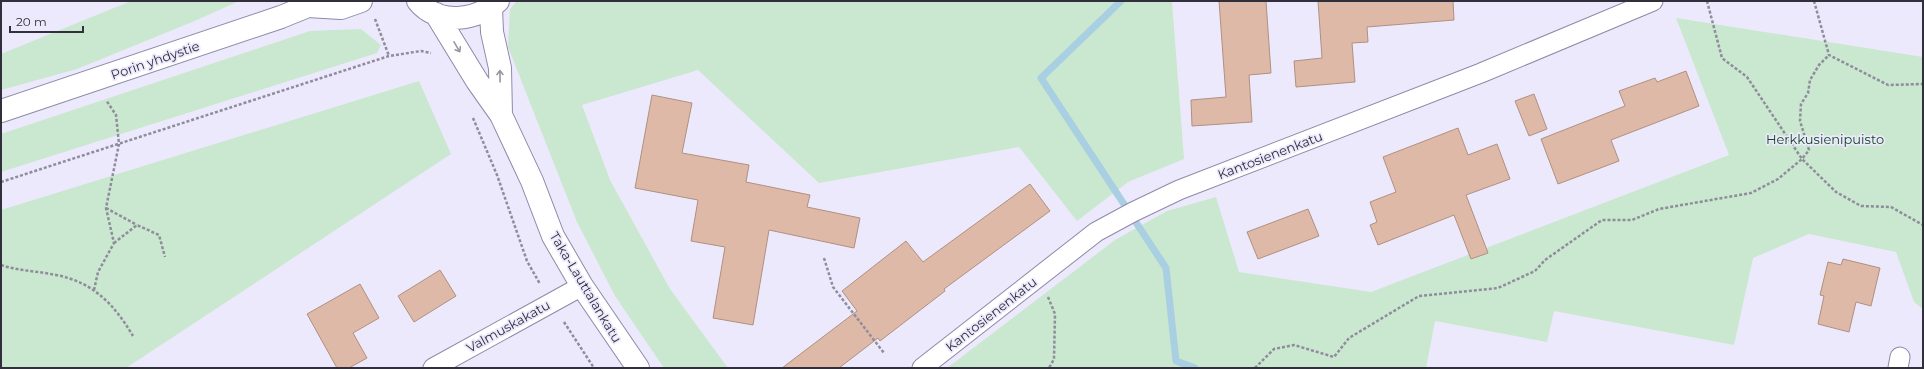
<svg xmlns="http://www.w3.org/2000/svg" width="1924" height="369" viewBox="0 0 1924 369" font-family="Montserrat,sans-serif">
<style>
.green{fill:#cae7cf}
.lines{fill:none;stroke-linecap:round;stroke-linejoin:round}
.stream{stroke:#a8cfe2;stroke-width:7}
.building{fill:#deb9a7;stroke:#b09080}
.street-casing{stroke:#8e89a7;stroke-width:21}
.secondary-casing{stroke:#8e89a7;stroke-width:24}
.path{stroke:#8f8c9c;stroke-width:2.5;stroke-dasharray:3 2;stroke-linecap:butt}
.street{stroke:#fff;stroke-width:19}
.secondary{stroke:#fff;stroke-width:22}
.oneway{stroke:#98979d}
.labels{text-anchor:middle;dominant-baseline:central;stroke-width:3.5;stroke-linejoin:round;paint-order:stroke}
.street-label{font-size:13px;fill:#312f3b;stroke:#ede9fd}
.park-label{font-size:13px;fill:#124523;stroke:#ede9fd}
</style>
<rect width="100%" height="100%" fill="#ede9fd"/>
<!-- green -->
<path class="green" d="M 131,1 L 239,1 L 197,20 L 77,69 L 1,90 L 1,54 Z
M 517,1 L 1172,1 L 1184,159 L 1128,182 L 1077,221 L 1019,147 L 819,183 L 698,70 L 582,105 L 610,180 L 670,289 L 728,368 L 664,368 L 615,296 L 577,222 L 508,47 L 510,9 Z
M 1676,18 L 1923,57 L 1923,309 L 1914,302 L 1896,252 L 1809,234 L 1753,258 L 1734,345 L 1554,311 L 1547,342 L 1435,321 L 1426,368 L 947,368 L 1115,240 L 1167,211 L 1216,197 L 1239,272 L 1371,292 L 1729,155 Z
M 361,29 L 381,45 L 377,53 L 1,172 L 1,134 L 310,31 Z
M 419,81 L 451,154 L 126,368 L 1,368 L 1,210 Z"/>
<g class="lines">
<!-- stream -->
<path class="stream" d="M 1121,1 L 1041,78 L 1166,268 L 1176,361 L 1195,368"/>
</g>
<!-- building -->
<path class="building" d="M 1219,1 L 1266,1 L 1271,73 L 1249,75 L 1252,122 L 1192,126 L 1191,100 L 1226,97 Z
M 1318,1 L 1453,1 L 1454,20 L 1367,27 L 1368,42 L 1352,43 L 1355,82 L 1296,87 L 1294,61 L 1322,58 Z
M 1686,71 L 1699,106 L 1611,140 L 1619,161 L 1558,184 L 1541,139 L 1625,106 L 1619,91 L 1655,78 L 1657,82 Z
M 1534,94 L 1547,129 L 1529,136 L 1515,101 Z
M 652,95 L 692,103 L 682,153 L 749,165 L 746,182 L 810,195 L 807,207 L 860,218 L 854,248 L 769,230 L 753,325 L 713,318 L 725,247 L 691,241 L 698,200 L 635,188 Z
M 1458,128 L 1468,155 L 1497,144 L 1510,179 L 1466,195 L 1488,253 L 1471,259 L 1454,215 L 1378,245 L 1370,225 L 1377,222 L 1370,202 L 1396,192 L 1383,157 Z
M 1030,184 L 1050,211 L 944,289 L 945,291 L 880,341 L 878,338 L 839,368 L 782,368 L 857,311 L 842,291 L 906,241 L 923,262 Z
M 1308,209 L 1319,236 L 1258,259 L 1247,232 Z
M 1843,259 L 1880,268 L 1871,306 L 1856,302 L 1849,332 L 1818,324 L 1824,296 L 1820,295 L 1828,262 L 1841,265 Z
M 440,270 L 456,296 L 414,322 L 398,296 Z
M 360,284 L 379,318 L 353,333 L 367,358 L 349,368 L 337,368 L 307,314 Z"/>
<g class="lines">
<!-- street casing -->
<g class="street-casing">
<path id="street" d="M 433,368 L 582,286
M 922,368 L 1096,232 L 1133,212 L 1179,190 L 1481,73 L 1653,1
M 1898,368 L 1900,357"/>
</g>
<!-- secondary casing -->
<g class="secondary-casing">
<path id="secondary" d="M 418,1 C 438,26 477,21 498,1
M 308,6 L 341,8 L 361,1
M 491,8 L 492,32 L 500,68 L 501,115
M 436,14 L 477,81 L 501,115 L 532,181 L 553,236 L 582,286 L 638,368
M 1,111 L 281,17 L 308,6 L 314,1"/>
</g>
<!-- path -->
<path class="path" d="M 1707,1 L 1722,58 L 1747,77 L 1802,159 L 1836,192 L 1861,206 L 1891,207 L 1923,225
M 1814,1 L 1829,55 L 1888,85 L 1923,84
M 375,19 L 389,56
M 473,118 L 497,175 L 527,261 L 540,284
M 1,182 L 389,56 L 421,51 L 431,53
M 106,208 L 137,225
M 114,243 L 137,225 L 159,235 L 165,257
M 824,258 L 833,287 L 884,353
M 1,265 C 19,271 37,271 56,275 C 93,282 114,304 133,336
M 94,290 L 98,272 L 114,243 L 106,208 L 119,144 L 116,115 L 106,100
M 1048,297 L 1055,314 L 1054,359 L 1049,368
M 564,322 L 594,368
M 1255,368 L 1274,349 L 1294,345 L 1334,357 L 1349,338 L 1419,296 L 1498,288 L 1535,271 L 1545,260 L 1602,220 L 1632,220 L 1659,209 L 1751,193 L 1778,179 L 1802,159 L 1809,150 L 1800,121 L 1801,104 L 1808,93 L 1810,80 L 1819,65 L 1829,55"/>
<!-- street -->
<use href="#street" class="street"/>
<!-- secondary -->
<use href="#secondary" class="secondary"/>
</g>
<!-- one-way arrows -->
<defs><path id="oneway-shaft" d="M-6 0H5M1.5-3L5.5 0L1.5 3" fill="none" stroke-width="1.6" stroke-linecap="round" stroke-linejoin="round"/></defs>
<g class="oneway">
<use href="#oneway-shaft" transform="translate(457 47) rotate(60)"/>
<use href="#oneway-shaft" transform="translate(500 76) rotate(-91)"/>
</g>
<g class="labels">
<!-- street labels -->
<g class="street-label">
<text transform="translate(155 60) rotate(-19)">Porin yhdystie</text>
<text transform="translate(1270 155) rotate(-21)">Kantosienenkatu</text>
<text transform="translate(586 287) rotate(59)">Taka-Lauttalankatu</text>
<text transform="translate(991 314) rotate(-38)">Kantosienenkatu</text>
<text transform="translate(508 326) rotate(-29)">Valmuskakatu</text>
</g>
<!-- park labels -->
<g class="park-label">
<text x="1825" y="139">Herkkusienipuisto</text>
</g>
</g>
<!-- border -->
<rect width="1924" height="369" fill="none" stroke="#312f3b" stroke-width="4"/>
<!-- scale -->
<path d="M10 26v6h73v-6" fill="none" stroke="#312f3b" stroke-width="2"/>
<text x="16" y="26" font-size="12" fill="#312f3b" stroke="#ede9fd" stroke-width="3" paint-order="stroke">20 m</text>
</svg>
